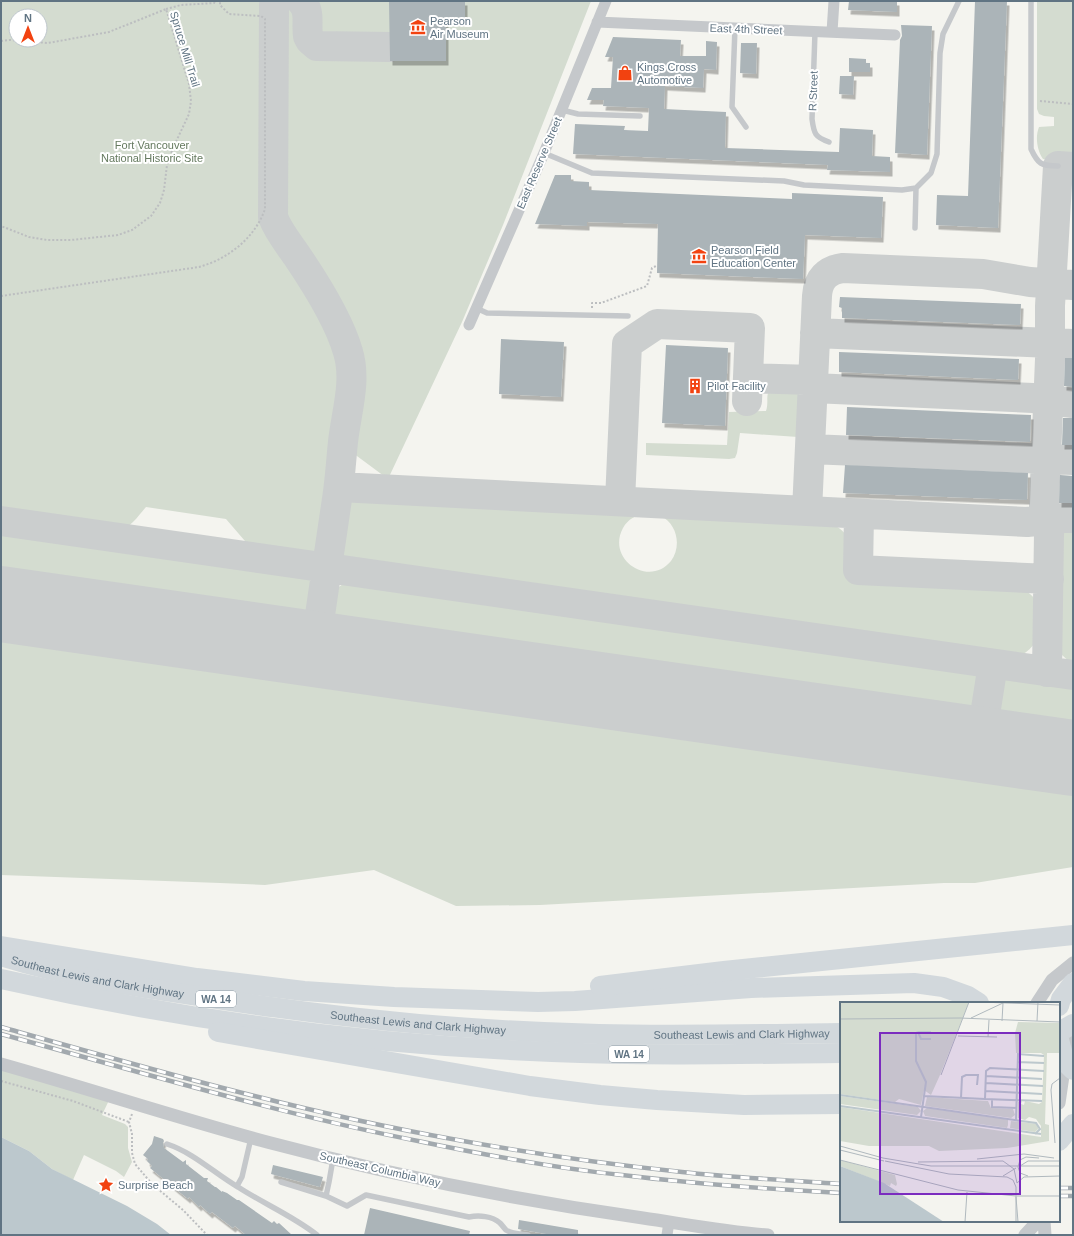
<svg xmlns="http://www.w3.org/2000/svg" width="1074" height="1236" viewBox="0 0 1074 1236" font-family="Helvetica,sans-serif">
<style>
.green{fill:#d4dcd0;fill-rule:evenodd}
.water{fill:#bcc8cd}
.lines{fill:none;stroke-linecap:round;stroke-linejoin:round}
.taxiway{stroke:#cbcece;stroke-width:30}
.runway{stroke:#cbcece;stroke-width:76}
.building{fill:#abb4b8;filter:url(#shadow)}
.path{stroke:#bcbec0;stroke-width:2;stroke-dasharray:2 2;stroke-linecap:butt}
.service{stroke:#c5c8cb;stroke-width:5.5}
.minor{stroke:#c5c8cb;stroke-width:11}
.tertiary{stroke:#c5c8cb;stroke-width:13}
.motorway{stroke:#d2d8dc;stroke-width:20}
.rail-casing{stroke:#a2a9ae;stroke-width:4.5}
.rail{stroke:#fff;stroke-width:3;stroke-dasharray:9;stroke-linecap:butt}
.labels{text-anchor:middle;dominant-baseline:central;stroke-width:4;stroke-linejoin:round;paint-order:stroke}
.shield{fill:#fff;stroke:#909ea8;stroke-width:1}
.shield-label{font-size:10px;font-weight:bold;fill:#607483}
.poi-label{font-size:11px;fill:#607483;stroke:#fff;text-anchor:start}
.street-label{font-size:11px;fill:#607483;stroke:#fff}
.park-label{font-size:11px;fill:#657a5f;stroke:#fff}
.inset-river{fill:none;stroke:#bcc8cd;stroke-width:2}
.inset-road{fill:none;stroke:#b0b9be;stroke-width:1}
.view{fill:#7b2cbf;fill-opacity:0.15;stroke:#7b2cbf;stroke-width:2}
.inset-edge{fill:none;stroke:#607483;stroke-width:2}
</style>
<defs>
<filter id="shadow"><feDropShadow dx="2.5" dy="4.5" stdDeviation="0" flood-color="#0004"/></filter>
</defs>
<rect width="100%" height="100%" fill="#f4f4ef"/>
<!-- green -->
<path class="green" d="M 1,1 L 591,1 L 503,225 L 462,322 L 388,479 L 334,439 L 317,556 L 308,557 L 251,548 L 226,519 L 146,507 C 138,516 130,529 118,530 L 1,513 ZM 16,16 L 40,16 L 40,40 L 16,40 Z
M 1037,1 L 1073,1 L 1073,162 L 1043,159 C 1037,150 1035,137 1039,127 L 1054,126 L 1054,117 L 1044,116 L 1039,114 L 1037,109 Z
M 778,386 C 788,386 796,385 800,396 L 798,437 L 740,433 L 737,453 L 735,458 L 729,459 L 646,455 L 646,443 L 727,445 L 729,412 L 766,411 C 770,400 762,390 778,386 Z
M 358,494 L 819,521 C 858,528 848,549 848,579 L 1017,587 C 1025,590 1032,594 1036,601 C 1046,619 1040,647 1021,655 C 1015,658 1009,657 1003,657 L 347,562 L 340,557 L 337,549 L 343,505 L 348,497 ZM 646,513 C 651,514 656,514 661,516 C 677,524 682,546 671,561 C 649,588 606,559 623,528 C 628,519 636,515 646,513 Z
M 1070,523 L 1073,523 L 1073,665 L 1062,655 L 1058,640 L 1060,531 L 1064,525 Z
M 1,528 L 300,572 C 314,580 318,590 314,605 L 299,620 L 284,629 L 1,588 Z
M 354,580 L 954,666 L 976,671 L 980,673 L 980,702 L 972,728 L 346,638 C 342,633 337,629 334,623 C 323,604 333,584 354,580 Z
M 1,619 L 1073,774 L 1073,867 L 975,883 L 944,883 L 540,905 L 456,906 L 374,870 L 265,885 L 220,883 L 1,875 Z
M 1008,675 L 1073,683 L 1073,743 L 994,731 C 993,713 993,695 1002,677 Z
M 1,1064 L 111,1096 L 102,1115 L 125,1124 L 128,1127 L 128,1148 L 132,1162 L 124,1177 L 116,1171 L 84,1155 L 73,1180 L 52,1169 L 29,1151 L 1,1137 Z"/>
<!-- water -->
<path class="water" d="M 1,1137 L 29,1151 L 52,1169 L 127,1206 L 157,1224 L 171,1235 L 1,1235 Z"/>
<g class="lines">
<!-- taxiway -->
<path class="taxiway" d="M 276,1 L 274,5 L 273,217 C 278,231 289,244 297,256 C 316,284 339,320 348,352 C 357,381 346,413 343,442 C 341,461 340,480 337,499 C 330,549 322,599 315,649
M 301,1 C 311,11 306,24 308,36 L 310,40 L 317,46 L 390,47
M 1073,285 L 1030,282 L 983,274 L 843,268 C 827,270 818,279 817,296 L 807,511 L 1027,522 L 1064,518 L 1073,518
M 815,333 L 1073,344
M 748,378 L 813,380
M 813,388 L 1033,398 L 1073,403
M 810,449 L 1073,460
M 339,487 L 807,511
M 620,501 L 627,344 L 657,324 L 750,328 L 747,401
M 859,515 L 858,570 L 1049,579
M 1,521 L 1073,675
M 1047,672 L 1049,533 L 1044,506 L 1050,359 L 1050,306 L 1058,166 L 1073,167
M 967,743 C 974,741 978,740 982,734 L 993,664"/>
<!-- runway -->
<path class="runway" d="M 1,604 L 1073,758"/>
</g>
<!-- building -->
<path class="building" d="M 389,1 L 465,1 L 465,21 L 446,21 L 446,61 L 390,61 Z
M 849,1 L 897,1 L 897,12 L 848,10 Z
M 975,1 L 1007,1 L 998,228 L 936,225 L 937,195 L 968,196 Z
M 901,25 L 932,26 L 927,155 L 895,153 L 900,40 L 902,36 Z
M 613,37 L 681,40 L 680,56 L 706,56 L 706,41 L 717,42 L 716,70 L 704,69 L 703,88 L 665,86 L 664,109 L 726,112 L 725,148 L 839,152 L 840,128 L 873,130 L 872,156 L 890,157 L 890,172 L 827,170 L 828,165 L 573,154 L 575,124 L 625,126 L 624,130 L 648,131 L 649,108 L 603,106 L 604,100 L 587,100 L 592,88 L 611,88 L 613,57 L 605,57 Z
M 741,43 L 757,43 L 756,74 L 740,73 Z
M 849,58 L 866,59 L 866,63 L 870,63 L 870,72 L 849,72 Z
M 840,76 L 854,76 L 853,95 L 839,94 Z
M 555,175 L 571,175 L 571,181 L 589,182 L 589,190 L 792,199 L 792,193 L 883,197 L 881,238 L 805,235 L 803,279 L 657,273 L 658,224 L 587,222 L 587,226 L 535,224 Z
M 840,297 L 1021,304 L 1020,325 L 842,318 L 842,308 L 839,307 Z
M 501,339 L 564,342 L 561,397 L 499,394 Z
M 666,345 L 728,348 L 725,426 L 662,423 Z
M 839,352 L 1019,359 L 1018,380 L 839,372 Z
M 1065,358 L 1073,358 L 1073,387 L 1064,386 Z
M 847,407 L 1031,415 L 1030,442 L 846,435 Z
M 1063,418 L 1073,418 L 1073,445 L 1062,445 Z
M 845,465 L 1028,473 L 1027,500 L 843,493 Z
M 1060,475 L 1073,476 L 1073,503 L 1059,503 Z
M 154,1136 L 163,1139 L 164,1141 L 163,1143 L 164,1148 L 183,1162 L 186,1160 L 186,1164 L 204,1178 L 208,1178 L 207,1181 L 215,1187 L 216,1187 L 222,1192 L 222,1191 L 227,1193 L 237,1200 L 239,1200 L 272,1223 L 274,1221 L 277,1224 L 279,1223 L 292,1235 L 246,1235 L 235,1226 L 233,1228 L 212,1212 L 210,1214 L 200,1205 L 199,1207 L 189,1197 L 188,1199 L 150,1168 L 152,1166 L 147,1161 L 148,1159 L 143,1155 L 152,1144 Z
M 273,1165 L 323,1177 L 320,1187 L 271,1174 Z
M 370,1208 L 470,1231 L 469,1235 L 364,1235 Z
M 519,1220 L 578,1230 L 578,1235 L 552,1235 L 518,1229 Z"/>
<g class="lines">
<!-- path -->
<path class="path" d="M 166,9 L 181,5 L 214,3 L 215,1
M 1,41 L 10,40 L 48,43 L 109,32 L 166,9 L 189,84 L 191,101 L 189,114 L 173,148 L 167,165 L 164,190 L 160,203 L 151,216 L 132,230 L 118,235 L 71,240 L 47,240 L 29,237 L 1,226
M 1040,101 L 1073,104
M 1,296 L 199,267 C 228,259 255,238 265,209 L 265,19 L 261,16 L 229,14 L 220,5 L 220,1
M 592,308 L 592,303 L 601,303 L 647,286 L 652,268 L 656,266
M 1,1081 L 73,1101 L 129,1122
M 132,1114 L 129,1122 L 132,1134 L 132,1153 L 135,1164 L 152,1184 L 183,1210 L 207,1235"/>
<!-- service -->
<path class="service" d="M 1031,1 L 1031,149 C 1038,164 1041,166 1058,166
M 735,28 L 732,107 L 746,127
M 815,32 L 812,119 C 814,134 815,137 829,142
M 562,110 L 578,114 L 640,116
M 544,153 L 592,173 L 784,181 L 804,185 L 902,190 L 916,188 L 931,173 L 937,154 L 940,53 L 943,34 L 959,1
M 915,228 L 916,188
M 476,308 L 487,313 L 628,316
M 167,1144 C 194,1153 214,1173 238,1187 C 264,1204 293,1216 317,1235
M 333,1159 L 329,1182 L 326,1196 L 347,1206 L 366,1195 L 469,1217 C 479,1215 492,1216 500,1223 C 502,1225 504,1228 506,1230 C 512,1234 521,1234 528,1235
M 281,1182 L 326,1196
M 237,1186 L 242,1177 L 251,1138"/>
<!-- minor -->
<path class="minor" d="M 597,22 L 895,35
M 832,32 L 834,1
M 469,325 L 544,153 L 606,1
M 667,1235 L 669,1222"/>
<!-- tertiary -->
<path class="tertiary" d="M 1037,1003 L 1052,980 L 1073,963
M 1,1064 C 90,1089 178,1118 267,1142 C 391,1175 516,1200 643,1218 C 684,1224 726,1232 768,1235
M 1059,1103 L 1065,1062 L 1073,1036
M 1044,1221 L 1045,1235
M 1025,1235 L 1038,1221"/>
<!-- motorway -->
<g class="motorway">
<path d="M 1,946 L 197,978 L 304,991 L 394,997 L 538,1002 L 575,1001 L 751,988 L 914,983 L 943,987 L 968,996 L 979,1003"/>
<path id="s1" d="M 1,956 C 67,977 137,987 205,997 C 335,1018 467,1031 599,1034 C 679,1036 760,1034 841,1033"/>
<path d="M 1,979 C 182,1020 367,1045 552,1052 C 648,1056 745,1054 841,1053"/>
<path d="M 600,986 L 724,971 L 1073,935"/>
<path d="M 1059,1006 L 1061,999 L 1073,983"/>
<path d="M 218,1032 L 530,1086 L 600,1095 L 657,1100 L 744,1105 L 841,1104"/>
<path d="M 1059,1032 L 1073,1024"/>
<path d="M 1059,1040 L 1065,1062 L 1073,1070"/>
<path d="M 1059,1141 L 1073,1124"/>
</g>
<!-- rail casing -->
<g class="rail-casing">
<path id="rail" d="M 1,1027 C 150,1069 300,1112 452,1139 C 528,1153 605,1164 682,1172 C 735,1178 788,1180 841,1184
M 1,1034 C 139,1072 277,1113 418,1141 C 485,1155 554,1168 622,1175 C 695,1184 768,1189 841,1193
M 1059,1188 L 1073,1188
M 1059,1196 L 1073,1196"/>
</g>
<!-- rail -->
<use href="#rail" class="rail"/>
</g>
<!-- icons -->
<defs>
<g id="museum-bare" transform="scale(1.2)"><path d="M0-6L6-3V-2H-6V-3ZM-5-1h2V3h-2ZM-1-1h2V3h-2ZM3-1h2V3H3ZM-6 4H6V6H-6Z" fill="#f24210" stroke="#fff" stroke-width="2.5" paint-order="stroke"/></g>
<g id="shop-bare" transform="scale(1.2)"><path d="M-5-2.5h2.3a2.7 3.5 0 0 1 5.4 0H5L5.5 6h-11ZM-1.5-2.5h3a1.5 2.3 0 0 0-3 0Z" fill="#f24210" stroke="#fff" stroke-width="2.5" paint-order="stroke"/></g>
<g id="building-bare" transform="scale(1.2)"><path d="M-4-6H4V6H1V3H-1V6H-4ZM-2.5-4.3h1.7v1.8h-1.7ZM.8-4.3h1.7v1.8H.8ZM-2.5-1h1.7V.8h-1.7ZM.8-1h1.7V.8H.8Z" fill="#f24210" stroke="#fff" stroke-width="2.5" paint-order="stroke"/></g>
<g id="sight-bare" transform="scale(1.2)"><path d="M0-6L1.8-2.2L6-1.7L2.9 1.2L3.7 5.4L0 3.3L-3.7 5.4L-2.9 1.2L-6-1.7L-1.8-2.2Z" fill="#f24210" stroke="#fff" stroke-width="2.5" paint-order="stroke"/></g>
</defs>
<g fill-rule="evenodd">
<use href="#museum-bare" x="418" y="27"/>
<use href="#shop-bare" x="625" y="73"/>
<use href="#museum-bare" x="699" y="256"/>
<use href="#building-bare" x="695" y="386"/>
<use href="#sight-bare" x="106" y="1185"/>
</g>
<g class="labels">
<!-- shield labels -->
<g class="shield">
<rect x="196" y="991" width="40" height="16" rx="3"/>
<rect x="609" y="1046" width="40" height="16" rx="3"/>
</g>
<g class="shield-label">
<text x="216" y="999">WA 14</text>
<text x="629" y="1054">WA 14</text>
</g>
<!-- poi labels -->
<g class="poi-label">
<text x="430" y="21">Pearson<tspan x="430" dy="13">Air Museum</tspan></text>
<text x="637" y="67">Kings Cross<tspan x="637" dy="13">Automotive</tspan></text>
<text x="711" y="250">Pearson Field<tspan x="711" dy="13">Education Center</tspan></text>
<text x="707" y="386">Pilot Facility</text>
<text x="118" y="1185">Surprise Beach</text>
</g>
<!-- street labels -->
<g class="street-label">
<text transform="translate(746 29) rotate(2)">East 4th Street</text>
<text transform="translate(185 49) rotate(73)">Spruce Mill Trail</text>
<text transform="translate(813 91) rotate(-88)">R Street</text>
<text transform="translate(539 163) rotate(-67)">East Reserve Street</text>
<text stroke="none"><textPath href="#s1" startOffset="99">Southeast Lewis and Clark Highway</textPath></text>
<text stroke="none"><textPath href="#s1" startOffset="423">Southeast Lewis and Clark Highway</textPath></text>
<text stroke="none"><textPath href="#s1" startOffset="747">Southeast Lewis and Clark Highway</textPath></text>
<text transform="translate(380 1169) rotate(13)">Southeast Columbia Way</text>
</g>
<!-- park labels -->
<g class="park-label">
<text x="152" y="145">Fort Vancouver<tspan x="152" dy="13">National Historic Site</tspan></text>
</g>
</g>
<!-- overview -->
<g transform="translate(840 1002)">
<rect width="220" height="220" fill="#f4f4ef"/>
<path d="M 0,0 L 129,0 L 100,73 L 91,93 L 84,88 L 81,103 L 59,97 L 55,100 L 0,92 ZM 178,20 L 220,21 L 220,51 L 207,51 L 205,122 L 209,123 L 209,139 L 167,146 L 99,149 L 89,144 L 29,144 L 0,139 L 0,105 L 201,135 L 201,124 L 196,117 L 189,115 L 185,118 L 178,116 L 178,100 L 182,99 L 181,102 L 184,103 L 185,99 L 199,102 L 202,100 L 204,53 L 201,51 L 176,51 L 175,31 ZM 0,94 L 78,105 L 81,109 L 77,113 L 0,102 ZM 87,95 L 148,99 L 151,106 L 173,107 L 175,113 L 171,116 L 85,104 ZM 87,106 L 164,117 L 168,118 L 168,123 L 167,126 L 85,114 L 83,109 ZM 171,119 L 197,122 L 199,126 L 195,130 L 170,126 ZM 0,158 L 55,173 L 57,182 L 56,184 L 51,181 L 50,184 L 0,164 Z" fill="#d4dcd0"/>
<path d="M 0,164 L 44,181 L 104,220 L 0,220 Z" fill="#bcc8cd"/>
<path class="inset-river" d="M 78,30 L 76,31 L 76,59 L 86,80 L 81,115M 78,30 L 81,37 L 91,37M 78,30 L 91,30M 177,60 L 204,61M 146,74 L 202,77M 146,81 L 203,84M 146,89 L 202,92M 0,93 L 196,121 L 200,127 L 195,132M 84,94 L 145,97M 121,96 L 122,75 L 126,73 L 138,73 L 137,83M 152,98 L 152,105 L 177,106M 202,99 L 145,97 L 146,69 L 150,66 L 204,69M 0,104 L 201,132M 176,118 L 178,52 L 204,54"/>
<path class="inset-road" d="M 140,0 L 220,3M 131,16 L 163,1M 0,17 L 120,16 L 220,20M 162,19 L 163,1M 197,19 L 198,0M 118,34 L 157,35M 148,35 L 149,18M 101,73 L 129,0M 215,141 L 211,88 L 212,82 L 220,76M 0,144 L 43,156 L 91,164 L 220,164M 0,148 L 44,159M 186,155 L 199,156M 186,155 L 180,158 L 178,165 L 180,171 L 188,174M 137,157 L 184,152 L 214,156M 0,158 L 118,188 L 176,194 L 220,194M 45,159 L 109,172 L 167,175 L 173,178 L 176,185M 78,160 L 163,159 L 174,167 L 177,181M 180,164 L 188,159 L 220,159M 163,174 L 176,166M 177,181 L 184,175 L 220,174M 176,185 L 176,220M 176,195 L 178,220M 125,220 L 127,190"/>
<path class="view" d="M 40,31 L 180,31 L 180,192 L 40,192 Z"/>
<rect width="220" height="220" class="inset-edge"/>
</g>
<!-- border -->
<rect width="1074" height="1236" fill="none" stroke="#607483" stroke-width="4"/>
<!-- north arrow -->
<g transform="translate(28 28)"><circle r="19" fill="#ffffff" stroke="#bfc7cd"/>
<path d="M0-3L7 15L0 10L-7 15Z" fill="#f24210"/>
<text y="-6" font-size="11" font-weight="bold" text-anchor="middle" fill="#607483">N</text>
</g>
</svg>
